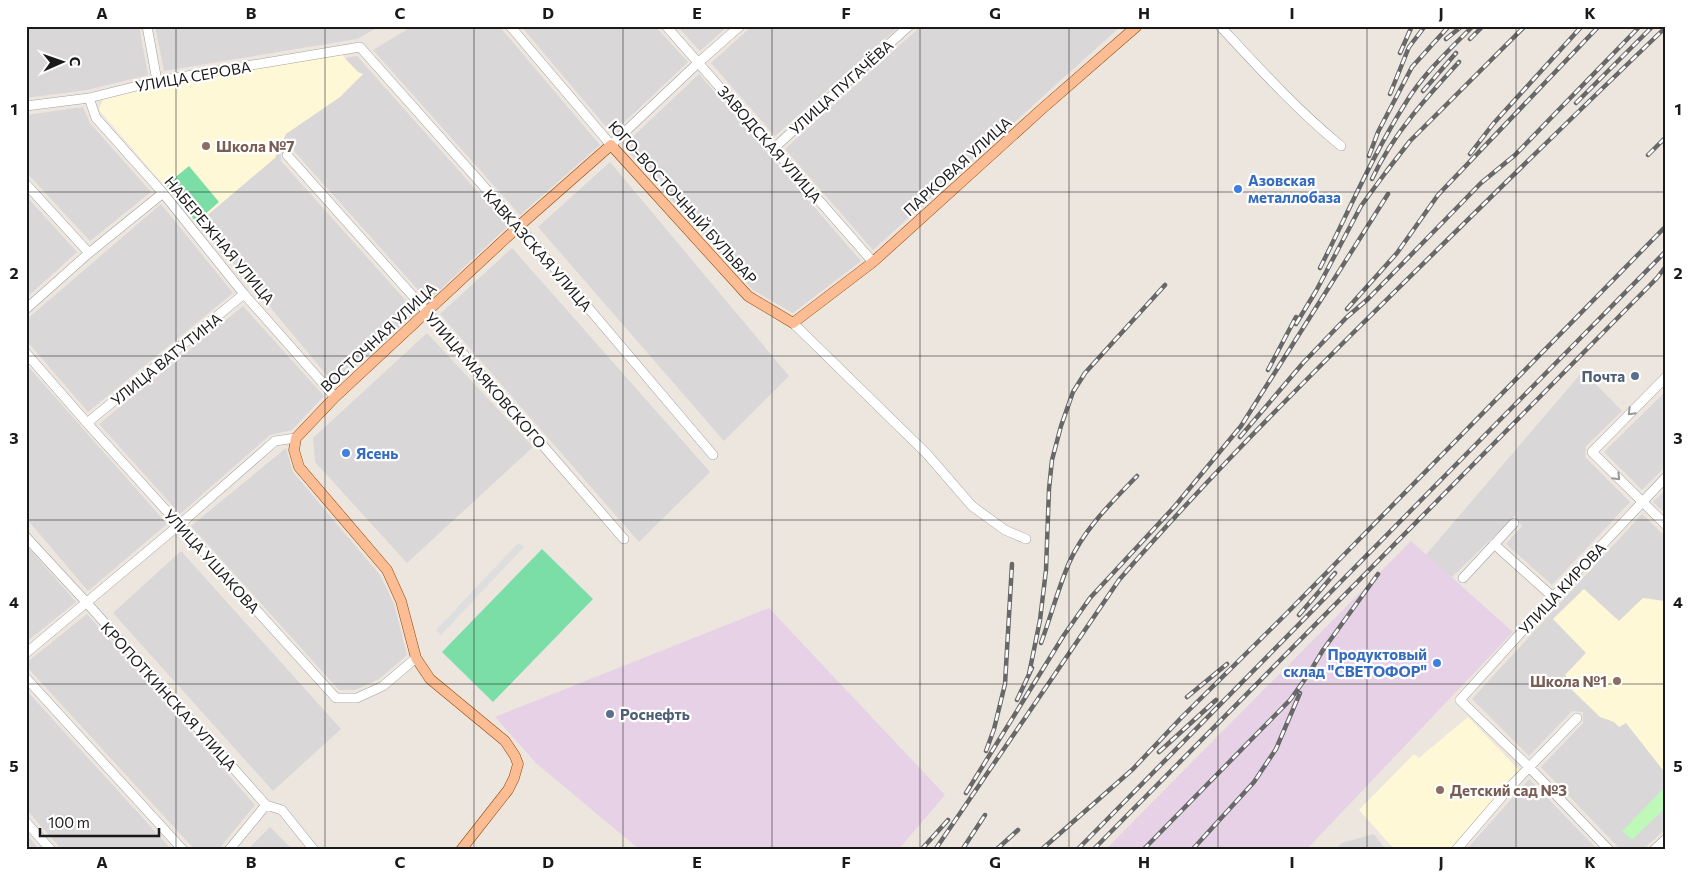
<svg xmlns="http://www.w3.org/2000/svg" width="1692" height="876" viewBox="0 0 1692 876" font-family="Commissioner,sans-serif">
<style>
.residential{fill:#d9d7d8}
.industrial{fill:#e6d1e6}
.education{fill:#fff8d6}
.park{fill:#bff9b9}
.pitch{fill:#7bdea6}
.parking{fill:#dedede}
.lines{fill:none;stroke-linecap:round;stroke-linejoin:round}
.minor-casing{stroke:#a1a1a1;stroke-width:10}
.major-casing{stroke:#914800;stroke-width:11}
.minor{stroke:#fff;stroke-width:9}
.major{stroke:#fdbd94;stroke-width:10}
.rail-casing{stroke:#686868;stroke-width:4.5}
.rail{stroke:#fff;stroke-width:2.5;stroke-dasharray:8;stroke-linecap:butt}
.oneway{stroke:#989898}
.grid{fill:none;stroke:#1a1a1a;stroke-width:1;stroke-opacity:0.55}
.education-dot{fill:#8d6e63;stroke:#fff;stroke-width:2}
.shop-dot{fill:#3f7fe0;stroke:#fff;stroke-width:2}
.service-dot{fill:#5c6f8a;stroke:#fff;stroke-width:2}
.labels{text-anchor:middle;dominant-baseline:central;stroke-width:4.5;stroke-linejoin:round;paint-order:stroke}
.street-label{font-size:15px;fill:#1a1a1a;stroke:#fff}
.education-label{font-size:15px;font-weight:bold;fill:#785e54;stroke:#fff;text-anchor:start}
.shop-label{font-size:15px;font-weight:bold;fill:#366cbe;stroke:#fff;text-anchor:start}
.service-label{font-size:15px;font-weight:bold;fill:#4e5e75;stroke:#fff;text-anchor:end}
.neatline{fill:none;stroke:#1a1a1a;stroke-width:2}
.grid-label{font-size:16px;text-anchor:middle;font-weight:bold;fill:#1a1a1a}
</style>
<rect width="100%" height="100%" fill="#ede6df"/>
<!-- residential -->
<path class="residential" d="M 26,26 L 139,26 L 148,75 L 87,90 L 26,98 Z
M 155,26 L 380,26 L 357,39 L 164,71 Z
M 413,26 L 499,26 L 600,145 L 520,215 L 373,50 Z
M 521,26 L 655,26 L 688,62 L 612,134 Z
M 677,26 L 728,26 L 700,51 Z
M 752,26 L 900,26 L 775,136 L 711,63 Z
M 921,26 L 1121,26 L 873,250 L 785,149 Z
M 357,56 L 508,226 L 428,301 L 293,150 L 281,149 L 281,161 L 416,312 L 335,385 L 100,103 L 159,89 Z
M 699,74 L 861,261 L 793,313 L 753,290 L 623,146 Z
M 83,107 L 90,123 L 151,192 L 90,241 L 26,172 L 26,115 Z
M 610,162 L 789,376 L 724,441 L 538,227 Z
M 26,196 L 77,252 L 26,298 Z
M 161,204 L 233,293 L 88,412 L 26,340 L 26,320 Z
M 512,248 L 710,472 L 639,542 L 440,314 Z
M 243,306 L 324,396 L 292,430 L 270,435 L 180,514 L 99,424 Z
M 427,333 L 533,447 L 407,563 L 315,462 L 313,438 Z
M 26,364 L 167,524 L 88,591 L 26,518 Z
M 1583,371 L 1622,411 L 1586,446 L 1585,457 L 1630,502 L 1552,585 L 1506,544 L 1522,526 L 1515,516 L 1452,577 L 1424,557 Z
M 1666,391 L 1666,466 L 1642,490 L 1604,452 Z
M 286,448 L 293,472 L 380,575 L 394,604 L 407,655 L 379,679 L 355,690 L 339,690 L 191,526 Z
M 1666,489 L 1666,514 L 1653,502 Z
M 1642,514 L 1666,537 L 1666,829 L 1642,850 L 1621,850 L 1541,767 L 1583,723 L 1583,712 L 1572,711 L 1529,756 L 1472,699 Z
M 26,545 L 76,602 L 26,642 Z
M 181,551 L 341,729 L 273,791 L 113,613 Z
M 87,614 L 255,805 L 218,850 L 195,850 L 26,666 L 26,663 Z
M 26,690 L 172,850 L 62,850 L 26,809 Z
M 1529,779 L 1598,850 L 1466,850 Z
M 270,827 L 293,850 L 247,850 Z
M 26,834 L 40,850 L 26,850 Z
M 1374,834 L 1386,850 L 1335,850 L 1342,843 Z"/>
<!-- industrial -->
<path class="industrial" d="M 1411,541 L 1513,632 L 1306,850 L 1105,850 Z
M 769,608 L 945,795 L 898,850 L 640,850 L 536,763 L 495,717 Z"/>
<!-- education -->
<path class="education" d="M 340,53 L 358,72 L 363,74 L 340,97 L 286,134 L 275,158 L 197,224 L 99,110 L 103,98 L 164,83 Z
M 1584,589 L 1619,621 L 1643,598 L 1664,601 L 1666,604 L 1666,774 L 1626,723 L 1619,727 L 1614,722 L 1600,717 L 1566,684 L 1569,678 L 1565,675 L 1586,653 L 1553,619 Z
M 1468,717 L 1519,770 L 1449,850 L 1395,850 L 1359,810 L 1414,754 L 1419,758 Z"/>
<!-- park -->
<path class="park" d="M 1666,786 L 1666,807 L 1632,840 L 1622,831 Z"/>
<!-- pitch -->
<path class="pitch" d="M 189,166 L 219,202 L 196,222 L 166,185 Z
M 542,549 L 593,599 L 493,702 L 442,652 Z"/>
<!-- parking -->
<path class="parking" d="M 518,543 L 524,547 L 441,635 L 436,630 Z"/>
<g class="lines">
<!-- minor casing -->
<g class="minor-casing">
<path id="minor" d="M 147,26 L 157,81
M 510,26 L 611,145 L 699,62 L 740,26
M 666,26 L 873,262
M 1220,26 C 1259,68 1297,110 1341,146
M 89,98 L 96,118 L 163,193 L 244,294 L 335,397
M 26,106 L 89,98 L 157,81 L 360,47 L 519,226 L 713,455
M 774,148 L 909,26
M 287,155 L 428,313 L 624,539
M 26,184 L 89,253
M 26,309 L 89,253 L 163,193
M 793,323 L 927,454 L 972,506 L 1005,530 L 1026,539
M 26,353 L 87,423 L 336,698 L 357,698 L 383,686 L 416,658
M 1666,377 L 1592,452 L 1666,525
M 87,423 L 244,294
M 26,537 L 87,603 L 266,805 L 282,810 L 314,850
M 1494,544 L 1553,597
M 1463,578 L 1514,523
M 26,653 L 179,525 L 275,441 L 296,438
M 26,678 L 183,850
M 26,822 L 51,850
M 229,850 L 266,805
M 1456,850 L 1511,786 L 1577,718
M 1609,850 L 1529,767 L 1460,700 L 1553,597 L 1666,477
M 1654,850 L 1666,839"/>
</g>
<!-- major casing -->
<g class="major-casing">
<path id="major" d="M 461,850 L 508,790 L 514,778 L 518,764 L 515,756 L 505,741 L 430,679 L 416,658 L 401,601 L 387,570 L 299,467 L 294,450 L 296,438 L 335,397 L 519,226 L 611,145 L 748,296 L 793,323 L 873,262 L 1043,108 L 1137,26"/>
</g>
<!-- minor -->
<use href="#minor" class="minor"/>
<!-- major -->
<use href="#major" class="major"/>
<!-- rail casing -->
<g class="rail-casing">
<path id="rail" d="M 1446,39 L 1462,26
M 1470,39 L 1483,26
M 1400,53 L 1412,26
M 1423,91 L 1456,53
M 1390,94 L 1409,47 L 1425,26
M 1576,103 L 1653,26
M 1470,154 L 1493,124 L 1582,26
M 1648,155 L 1666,137
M 1369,156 L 1378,132 L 1412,67 L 1449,26
M 1372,179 C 1393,134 1426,98 1459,62
M 1320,268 C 1348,213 1372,156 1405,104 C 1423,74 1449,50 1473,26
M 1347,309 L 1397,253 L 1438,195 L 1599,26
M 1296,324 L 1316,291 L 1361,206 L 1386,172 L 1410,141 L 1525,26
M 1268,370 L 1296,317
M 1240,437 L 1303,363 L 1347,317 L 1368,299 L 1481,183 L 1515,155 L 1640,26
M 1299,615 L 1335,573
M 1041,643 C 1051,616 1058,589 1069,563 C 1084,529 1112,502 1137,476
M 1029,674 L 1040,620 L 1046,570 L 1049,489 L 1052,460 L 1061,426 L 1073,392 L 1085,373 L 1165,285
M 1187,697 L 1227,664
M 1017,700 L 1032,668
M 986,751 L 994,729 L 1005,684 L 1012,564
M 1159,752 L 1216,700
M 966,793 L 1064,635 L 1090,598 L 1175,506 L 1241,426 L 1388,194
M 921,850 L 948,820
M 935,850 L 1119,580 C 1193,494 1273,413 1353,333 C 1457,230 1561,128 1666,27
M 962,850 L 985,815
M 996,850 L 1018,830
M 1041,850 L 1133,769 L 1181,718 L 1288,612 L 1666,226
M 1077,850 L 1666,251
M 1093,850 L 1657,278 L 1666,266
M 1143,850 L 1290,700 L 1308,675 L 1323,650 L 1378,574
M 1192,850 L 1254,782 L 1276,749 L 1300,693"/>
</g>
<!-- rail -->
<use href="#rail" class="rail"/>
</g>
<!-- one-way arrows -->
<defs><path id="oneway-chevron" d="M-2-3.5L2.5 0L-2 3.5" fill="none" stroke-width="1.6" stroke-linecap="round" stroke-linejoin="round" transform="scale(1.25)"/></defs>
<g class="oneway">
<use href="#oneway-chevron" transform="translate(1631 412) rotate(135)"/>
<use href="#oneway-chevron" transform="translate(1617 477) rotate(45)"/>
</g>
<!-- grid -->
<path class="grid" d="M 176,26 L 176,850M 325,26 L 325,850M 474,26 L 474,850M 623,26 L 623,850M 772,26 L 772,850M 920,26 L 920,850M 1069,26 L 1069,850M 1218,26 L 1218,850M 1367,26 L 1367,850M 1516,26 L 1516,850M 26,192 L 1666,192M 26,356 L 1666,356M 26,520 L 1666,520M 26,684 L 1666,684"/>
<!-- markers -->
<g class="education-dot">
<circle cx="206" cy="146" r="5"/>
<circle cx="1617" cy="681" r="5"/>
<circle cx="1440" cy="790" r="5"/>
</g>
<g class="shop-dot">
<circle cx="1238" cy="189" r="5"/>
<circle cx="346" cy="453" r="5"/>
<circle cx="1437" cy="663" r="5"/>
</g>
<g class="service-dot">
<circle cx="1635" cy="376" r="5"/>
<circle cx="610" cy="714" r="5"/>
</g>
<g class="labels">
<!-- street labels -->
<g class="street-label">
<text transform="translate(193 76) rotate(-10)">УЛИЦА СЕРОВА</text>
<text transform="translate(841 87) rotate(-42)">УЛИЦА ПУГАЧЁВА</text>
<text transform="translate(770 144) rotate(49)">ЗАВОДСКАЯ УЛИЦА</text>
<text transform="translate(957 166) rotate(-42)">ПАРКОВАЯ УЛИЦА</text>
<text transform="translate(683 202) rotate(48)">ЮГО-ВОСТОЧНЫЙ БУЛЬВАР</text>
<text transform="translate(220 240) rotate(50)">НАБЕРЕЖНАЯ УЛИЦА</text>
<text transform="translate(538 250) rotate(49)">КАВКАЗСКАЯ УЛИЦА</text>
<text transform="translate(378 337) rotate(-43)">ВОСТОЧНАЯ УЛИЦА</text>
<text transform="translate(166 359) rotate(-39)">УЛИЦА ВАТУТИНА</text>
<text transform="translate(486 380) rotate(49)">УЛИЦА МАЯКОВСКОГО</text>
<text transform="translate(212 561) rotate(48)">УЛИЦА УШАКОВА</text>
<text transform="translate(1562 588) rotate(-47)">УЛИЦА КИРОВА</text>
<text transform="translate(169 696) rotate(48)">КРОПОТКИНСКАЯ УЛИЦА</text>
</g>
<!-- education labels -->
<g class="education-label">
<text x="216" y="146">Школа №7</text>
<text x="1607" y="681" text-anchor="end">Школа №1</text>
<text x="1450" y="790">Детский сад №3</text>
</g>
<!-- shop labels -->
<g class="shop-label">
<text x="1248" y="180">Азовская<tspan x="1248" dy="17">металлобаза</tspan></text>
<text x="356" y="453">Ясень</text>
<text x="1427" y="654" text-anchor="end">Продуктовый<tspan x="1427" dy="17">склад "СВЕТОФОР"</tspan></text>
</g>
<!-- service labels -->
<g class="service-label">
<text x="1625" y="376">Почта</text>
<text x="620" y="714" text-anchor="start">Роснефть</text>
</g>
</g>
<!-- border -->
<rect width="1692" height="876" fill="none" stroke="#ffffff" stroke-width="55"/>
<!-- north arrow -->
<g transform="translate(62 62) rotate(88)" stroke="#ffffff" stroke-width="4" paint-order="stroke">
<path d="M0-4L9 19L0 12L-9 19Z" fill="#1a1a1a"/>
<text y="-8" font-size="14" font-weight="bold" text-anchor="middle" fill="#1a1a1a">С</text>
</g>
<!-- scale -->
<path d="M40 828v8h119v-8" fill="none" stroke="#1a1a1a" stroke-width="2.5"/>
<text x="48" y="828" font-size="15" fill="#1a1a1a" stroke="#ffffff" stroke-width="4" paint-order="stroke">100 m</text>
<rect x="28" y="28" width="1636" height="820" class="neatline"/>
<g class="grid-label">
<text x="102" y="19">A</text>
<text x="251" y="19">B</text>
<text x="400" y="19">C</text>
<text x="548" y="19">D</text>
<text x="697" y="19">E</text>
<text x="846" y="19">F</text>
<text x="995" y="19">G</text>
<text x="1144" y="19">H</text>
<text x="1292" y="19">I</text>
<text x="1441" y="19">J</text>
<text x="1590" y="19">K</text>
<text x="14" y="115">1</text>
<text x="1678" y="115">1</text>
<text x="14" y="279">2</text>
<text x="1678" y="279">2</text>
<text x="14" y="444">3</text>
<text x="1678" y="444">3</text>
<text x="14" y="608">4</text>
<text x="1678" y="608">4</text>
<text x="14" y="772">5</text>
<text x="1678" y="772">5</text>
<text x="102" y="868">A</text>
<text x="251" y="868">B</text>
<text x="400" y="868">C</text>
<text x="548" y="868">D</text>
<text x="697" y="868">E</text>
<text x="846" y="868">F</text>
<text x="995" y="868">G</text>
<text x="1144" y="868">H</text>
<text x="1292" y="868">I</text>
<text x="1441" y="868">J</text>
<text x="1590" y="868">K</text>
</g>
</svg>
